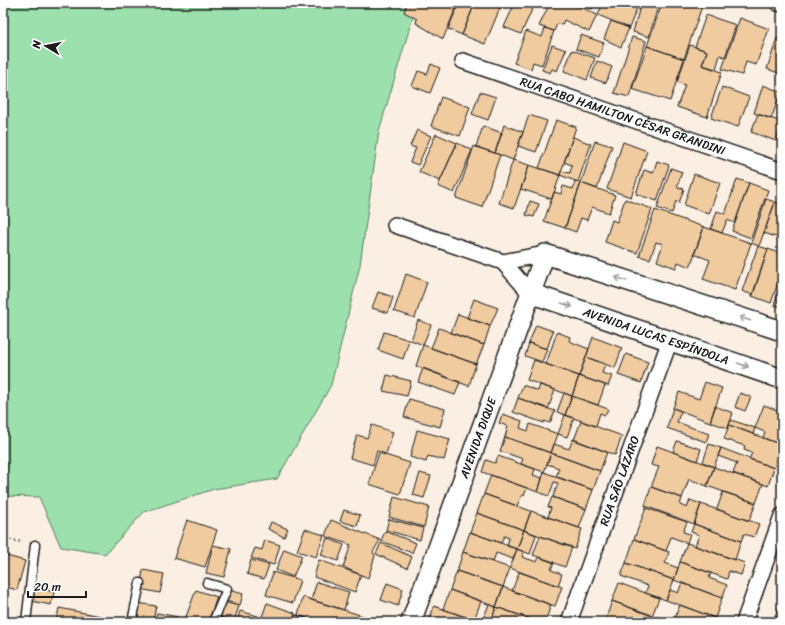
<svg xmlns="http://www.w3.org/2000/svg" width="785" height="625" viewBox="0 0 785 625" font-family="Sriracha,sans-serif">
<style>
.green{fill:#9be0ad;stroke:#5c7e64}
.building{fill:#f0cba0;stroke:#1c1c1c}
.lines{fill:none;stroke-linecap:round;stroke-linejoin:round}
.service-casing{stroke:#1c1c1c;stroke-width:11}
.minor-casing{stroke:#1c1c1c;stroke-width:18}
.tertiary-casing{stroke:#1c1c1c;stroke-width:22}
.path{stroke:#1c1c1c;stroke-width:2.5;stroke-dasharray:1 3;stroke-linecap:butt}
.service{stroke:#fff;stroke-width:8}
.minor{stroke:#fff;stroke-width:15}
.tertiary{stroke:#fff;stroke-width:19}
.oneway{stroke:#999}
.labels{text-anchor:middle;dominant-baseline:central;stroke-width:3;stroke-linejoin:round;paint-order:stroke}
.street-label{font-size:12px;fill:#1c1c1c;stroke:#fff}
</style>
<rect width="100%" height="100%" fill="#faefe2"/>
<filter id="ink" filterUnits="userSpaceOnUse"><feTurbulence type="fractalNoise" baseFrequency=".025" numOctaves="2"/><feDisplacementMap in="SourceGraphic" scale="8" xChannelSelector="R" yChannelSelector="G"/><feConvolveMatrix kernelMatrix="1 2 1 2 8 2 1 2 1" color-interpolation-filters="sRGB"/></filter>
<g filter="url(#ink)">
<!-- green -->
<path class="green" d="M 3,3 L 417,3 L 379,131 L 360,265 L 331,385 L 277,479 L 214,489 L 144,512 L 105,554 L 61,547 L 39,497 L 3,496 Z"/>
<!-- building -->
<path class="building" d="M 407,3 L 458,3 L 443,39 L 416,23 L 417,19 L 404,12 Z
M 459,3 L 475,3 L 462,35 L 448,29 Z
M 475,3 L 488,3 L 500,8 L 485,44 L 462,35 Z
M 515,3 L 535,3 L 521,34 L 504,27 Z
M 550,3 L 573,3 L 597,15 L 589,32 L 564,20 L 562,25 L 557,24 L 554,31 L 539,26 Z
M 578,3 L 594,3 L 592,9 Z
M 603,3 L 639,3 L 629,28 L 598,15 Z
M 641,3 L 659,3 L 649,37 L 633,32 Z
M 662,3 L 669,3 L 679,6 L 681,3 L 703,3 L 684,59 L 647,46 Z
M 706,15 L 736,25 L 725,57 L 720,55 L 716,69 L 702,65 L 707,51 L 695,47 Z
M 740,18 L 769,29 L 756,65 L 746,62 L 742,75 L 722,69 Z
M 611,21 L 629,28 L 621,47 L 604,39 Z
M 545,28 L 554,31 L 542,65 L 533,62 L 531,69 L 514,63 L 526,31 L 542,37 Z
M 581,35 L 604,43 L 599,57 L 576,49 Z
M 632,37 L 646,41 L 629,97 L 614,93 Z
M 777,38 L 782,39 L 782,74 L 767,69 Z
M 552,45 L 566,50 L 557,71 L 552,69 L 550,73 L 542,70 Z
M 690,45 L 707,51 L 702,65 L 722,72 L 707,117 L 677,107 L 685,85 L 677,82 Z
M 647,46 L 684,59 L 670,101 L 632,89 Z
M 572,50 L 595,58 L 587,80 L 564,71 Z
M 597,61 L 612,67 L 606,83 L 591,78 Z
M 431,64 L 440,68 L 430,93 L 412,86 L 418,71 L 427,74 Z
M 763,85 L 781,92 L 771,119 L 754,113 Z
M 722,87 L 749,97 L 738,127 L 711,118 Z
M 480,92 L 496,97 L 488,120 L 472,114 Z
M 441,97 L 470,107 L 460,136 L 431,126 Z
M 758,114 L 782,122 L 776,141 L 751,132 Z
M 529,115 L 547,121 L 536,152 L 518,146 Z
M 556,120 L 576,127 L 560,175 L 539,168 Z
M 504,125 L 523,132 L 513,160 L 495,153 Z
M 483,126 L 502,133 L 495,153 L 476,147 Z
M 417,130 L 431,136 L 418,165 L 410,162 L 416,148 L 410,146 Z
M 436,134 L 457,143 L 440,181 L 419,172 Z
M 573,137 L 591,144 L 578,182 L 560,175 L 561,171 L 570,173 L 572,165 L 564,162 Z
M 595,141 L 612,146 L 597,189 L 581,183 Z
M 623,142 L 647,151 L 631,197 L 607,189 Z
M 457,143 L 472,150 L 454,193 L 438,186 Z
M 474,146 L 500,155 L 482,207 L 456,198 Z
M 513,160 L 529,165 L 514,208 L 499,203 Z
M 657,161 L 669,165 L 657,201 L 636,194 L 644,170 L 653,173 Z
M 529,165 L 560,175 L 552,199 L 521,189 Z
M 671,168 L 682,172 L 677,187 L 684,189 L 679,203 L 676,201 L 672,213 L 657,208 Z
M 694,174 L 720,183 L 709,214 L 684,205 Z
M 737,179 L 749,183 L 735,223 L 727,220 L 722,233 L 711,229 L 717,211 L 725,214 Z
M 575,181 L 581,183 L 565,228 L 544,221 L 554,192 L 561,194 L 563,186 L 573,189 Z
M 581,183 L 615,195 L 609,213 L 592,207 L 587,220 L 581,218 L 576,232 L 565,228 Z
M 749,183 L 768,190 L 751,238 L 732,231 Z
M 625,199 L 652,209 L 637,253 L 605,242 L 612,220 L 617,222 Z
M 766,199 L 775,202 L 759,246 L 751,243 Z
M 530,201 L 539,204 L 534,217 L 526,215 Z
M 775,202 L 782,204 L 782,239 L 764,233 Z
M 655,210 L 704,227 L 690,267 L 678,262 L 676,268 L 657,261 L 663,244 L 656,242 L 650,259 L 639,256 Z
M 704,227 L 751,243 L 735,290 L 703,279 L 710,260 L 694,254 Z
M 758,246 L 768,249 L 753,295 L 742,291 Z
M 768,249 L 782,254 L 782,271 L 771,303 L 752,296 Z
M 406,274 L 427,282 L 415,318 L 394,311 Z
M 782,281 L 782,307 L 774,305 Z
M 378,292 L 393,297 L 388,313 L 372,308 Z
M 474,299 L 498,308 L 490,326 L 467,318 Z
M 458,314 L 490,326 L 484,345 L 451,333 Z
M 418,320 L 431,325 L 423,345 L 411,340 Z
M 536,325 L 553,331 L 547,349 L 529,343 Z
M 439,328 L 484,345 L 476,364 L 431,348 Z
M 384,332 L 409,340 L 403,359 L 378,350 Z
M 557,332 L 570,337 L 569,341 L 589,349 L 579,376 L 546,364 Z
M 593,337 L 622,348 L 615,368 L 586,357 Z
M 529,343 L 547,349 L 542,362 L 525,356 Z
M 423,345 L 476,364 L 469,386 L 416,366 Z
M 626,354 L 648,362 L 641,383 L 618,375 Z
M 586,357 L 605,364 L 602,373 L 612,376 L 608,386 L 579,376 Z
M 534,360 L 579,376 L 572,396 L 527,380 Z
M 423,368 L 460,382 L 455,395 L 418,382 Z
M 387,375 L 411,381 L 407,396 L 383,391 Z
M 579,376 L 605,385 L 598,405 L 572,396 Z
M 705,382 L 722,388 L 710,422 L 673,408 L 679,392 L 699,399 Z
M 523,385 L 538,391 L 540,385 L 555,390 L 548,409 L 518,398 Z
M 564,393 L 572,396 L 565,415 L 557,412 Z
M 740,393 L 751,397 L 745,411 L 735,407 Z
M 572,396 L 608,409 L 605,415 L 600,413 L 596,426 L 565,415 Z
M 518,398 L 555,411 L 550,423 L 544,421 L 544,423 L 513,412 Z
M 409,399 L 445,409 L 440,427 L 404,417 Z
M 764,405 L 782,412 L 782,445 L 763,438 L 765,432 L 755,428 Z
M 715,406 L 733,413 L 728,428 L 710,422 Z
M 673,408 L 681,411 L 677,422 L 709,434 L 706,442 L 667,428 Z
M 503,414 L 522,421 L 520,428 L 528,431 L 530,424 L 558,434 L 551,453 L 505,437 L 508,426 L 499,423 Z
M 565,415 L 574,418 L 567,437 L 558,434 Z
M 731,420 L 755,428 L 753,434 L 729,425 Z
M 581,421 L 622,436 L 615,455 L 574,440 Z
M 372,425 L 393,432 L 386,454 L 377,451 L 373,465 L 350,458 L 357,435 L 367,438 Z
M 729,425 L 782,445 L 782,460 L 777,459 L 774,468 L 749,459 L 752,453 L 744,450 L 745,446 L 724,439 Z
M 417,430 L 450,439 L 444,460 L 428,456 L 426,462 L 410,457 Z
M 505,437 L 551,453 L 544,472 L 521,464 L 523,459 L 500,451 Z
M 573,439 L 607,452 L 600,471 L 551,453 L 554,444 L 569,449 Z
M 677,441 L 701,449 L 697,461 L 673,452 Z
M 709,444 L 721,448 L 714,467 L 703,462 Z
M 657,446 L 714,467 L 707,486 L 689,479 L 682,498 L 651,487 L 659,467 L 651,465 Z
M 721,448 L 774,468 L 768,486 L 733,473 L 737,463 L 718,456 Z
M 379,453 L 410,463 L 400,494 L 369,484 Z
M 551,453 L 600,471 L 593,490 L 556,477 L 559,468 L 547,464 Z
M 498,456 L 535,469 L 533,475 L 542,478 L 538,492 L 482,472 L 486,460 L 495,463 Z
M 714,467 L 763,484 L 756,503 L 707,486 Z
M 544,472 L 593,490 L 586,509 L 553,497 L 558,483 L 554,482 L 549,496 L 538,492 Z
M 420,473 L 431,476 L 424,498 L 413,495 Z
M 491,475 L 527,488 L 524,496 L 522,495 L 517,506 L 484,494 Z
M 651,487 L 682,498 L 680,505 L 687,508 L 690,500 L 701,504 L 694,524 L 645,506 Z
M 723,492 L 756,503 L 749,521 L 717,509 Z
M 484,494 L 531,511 L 524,530 L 477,513 Z
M 394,497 L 429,507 L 424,527 L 389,517 Z
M 552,497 L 586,509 L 579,528 L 548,517 L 551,508 L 548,507 Z
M 701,504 L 759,524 L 754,537 L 744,534 L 741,541 L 694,524 Z
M 646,508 L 687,522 L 683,532 L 690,534 L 687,543 L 671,537 L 666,551 L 634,539 Z
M 344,510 L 360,515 L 357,526 L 340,521 Z
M 531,511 L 582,529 L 575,549 L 524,530 Z
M 477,513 L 524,530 L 517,549 L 507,546 L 509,538 L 504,536 L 501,543 L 470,532 Z
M 389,519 L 423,528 L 420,540 L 386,530 Z
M 187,520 L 217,530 L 205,567 L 174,558 Z
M 331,520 L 380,540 L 373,552 L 375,556 L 368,578 L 343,567 L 351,545 L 325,536 Z
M 271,522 L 288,529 L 284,537 L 268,529 Z
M 694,524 L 741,541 L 735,560 L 695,546 L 699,535 L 691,532 Z
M 305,529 L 324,535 L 316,557 L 297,551 Z
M 524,530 L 536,535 L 530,554 L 517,549 Z
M 385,531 L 416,543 L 412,553 L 381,541 Z
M 470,532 L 517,549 L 513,559 L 496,553 L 493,562 L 463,552 Z
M 540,536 L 572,547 L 565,567 L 533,555 Z
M 327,538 L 344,545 L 338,561 L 321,555 Z
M 634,539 L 669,552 L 665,563 L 678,568 L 674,580 L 626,563 Z
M 265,540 L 280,545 L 274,565 L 251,558 L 255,548 L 262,550 Z
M 381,543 L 412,557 L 407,568 L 376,554 Z
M 687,543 L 745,563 L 741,575 L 729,571 L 727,579 L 680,562 Z
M 213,545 L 231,549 L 224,577 L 206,573 Z
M 284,549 L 302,556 L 293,577 L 276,570 Z
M 517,549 L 524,552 L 522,557 L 537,562 L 539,557 L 554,562 L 551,570 L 562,574 L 558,586 L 510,568 Z
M 463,552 L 510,568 L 503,587 L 457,571 Z
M 3,555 L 25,561 L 17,590 L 3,586 Z
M 251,560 L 269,565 L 264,579 L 247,574 Z
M 319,560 L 361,575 L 355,592 L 314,577 Z
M 680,562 L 711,573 L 709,578 L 727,585 L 722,598 L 674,580 Z
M 626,563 L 674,580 L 666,600 L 645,593 L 648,586 L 621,576 Z
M 143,570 L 164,574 L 160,593 L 140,589 Z
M 457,571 L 503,587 L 496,607 L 450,590 Z
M 273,572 L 300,580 L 293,603 L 266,595 Z
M 519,572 L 562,587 L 555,606 L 512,591 Z
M 317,582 L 349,592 L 344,610 L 311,600 Z
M 387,583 L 403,589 L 398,606 L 381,600 Z
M 619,583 L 659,598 L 652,616 L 612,601 Z
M 682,583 L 722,598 L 715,618 L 666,600 L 670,590 L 678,593 Z
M 33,587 L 54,592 L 51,605 L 31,601 Z
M 503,587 L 551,605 L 545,622 L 539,622 L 496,607 Z
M 196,590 L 217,597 L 208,622 L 184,622 Z
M 229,590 L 243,594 L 240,605 L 226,601 Z
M 450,590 L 481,601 L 474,620 L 443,609 Z
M 303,597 L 382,622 L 310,622 L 297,618 Z
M 782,598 L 782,619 L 775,616 Z
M 612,601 L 660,618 L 658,622 L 605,621 Z
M 224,602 L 239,606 L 234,621 L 220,617 Z
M 138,603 L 156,606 L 153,621 L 135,618 Z
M 267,603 L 295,613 L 292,622 L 260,622 Z
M 489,604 L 496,607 L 491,622 L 482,622 Z
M 680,605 L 715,618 L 714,622 L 673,622 Z
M 434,606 L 474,620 L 473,622 L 429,622 Z
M 496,607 L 539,622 L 491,622 Z
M 59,608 L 105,617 L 104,622 L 56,622 Z
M 240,611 L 258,616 L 256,622 L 237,622 Z
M 157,613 L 178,617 L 177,622 L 155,622 Z
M 775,616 L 782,619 L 782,622 L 773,622 Z
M 135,619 L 152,622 L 134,622 Z"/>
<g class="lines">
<!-- service casing -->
<g class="service-casing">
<path id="service" d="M 207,583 L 227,589 L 213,622
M 26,622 L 35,545
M 132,622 L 140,583
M 296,622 L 297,620 L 303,622"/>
</g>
<!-- minor casing -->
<g class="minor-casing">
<g id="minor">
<path d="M 778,3 L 782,4"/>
<path id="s1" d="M 463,61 L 782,171"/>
<path d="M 395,225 L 503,262"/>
<path d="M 530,293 L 503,262 L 545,254"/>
<path id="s2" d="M 569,622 L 670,340"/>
<path d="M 744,622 L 782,516"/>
</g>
</g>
<!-- tertiary casing -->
<g class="tertiary-casing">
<g id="tertiary">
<path id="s3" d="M 530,293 L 782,379"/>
<path id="s4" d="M 411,622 L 545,254 L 782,331"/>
</g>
</g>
<!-- path -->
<path class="path" d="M 3,538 L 22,542"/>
<!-- service -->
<use href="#service" class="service"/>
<!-- minor -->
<use href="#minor" class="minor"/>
<!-- tertiary -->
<use href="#tertiary" class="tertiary"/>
</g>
<!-- one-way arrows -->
<defs><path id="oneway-shaft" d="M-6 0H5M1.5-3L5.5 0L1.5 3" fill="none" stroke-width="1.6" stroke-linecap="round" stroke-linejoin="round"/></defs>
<g class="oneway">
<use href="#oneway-shaft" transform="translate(621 279) rotate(-162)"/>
<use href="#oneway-shaft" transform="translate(567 305) rotate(19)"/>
<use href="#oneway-shaft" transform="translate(745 319) rotate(-162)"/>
<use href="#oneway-shaft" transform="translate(743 365) rotate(19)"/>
</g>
</g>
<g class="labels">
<!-- street labels -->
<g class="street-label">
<text stroke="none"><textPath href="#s1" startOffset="169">RUA CABO HAMILTON CÉSAR GRANDINI</textPath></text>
<text stroke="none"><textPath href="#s3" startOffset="133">AVENIDA LUCAS ESPÍNDOLA</textPath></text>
<text stroke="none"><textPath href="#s4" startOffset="196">AVENIDA DIQUE</textPath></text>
<text stroke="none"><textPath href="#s2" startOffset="150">RUA SÃO LÁZARO</textPath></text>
</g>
</g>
<!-- margin -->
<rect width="785" height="625" fill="none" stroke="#fff" stroke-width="16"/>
<rect x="8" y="8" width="769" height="609" fill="none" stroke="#1c1c1c" stroke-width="1.5" filter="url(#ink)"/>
<!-- north arrow -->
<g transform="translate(46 46) rotate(280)" stroke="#ffffff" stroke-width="3" paint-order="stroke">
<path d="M0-3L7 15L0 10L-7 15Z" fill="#1c1c1c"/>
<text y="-6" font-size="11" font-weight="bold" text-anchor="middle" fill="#1c1c1c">N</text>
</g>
<!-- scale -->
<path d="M28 591v6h58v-6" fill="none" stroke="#1c1c1c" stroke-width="2"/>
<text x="34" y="591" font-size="12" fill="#1c1c1c" stroke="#ffffff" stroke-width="3" paint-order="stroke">20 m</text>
</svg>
